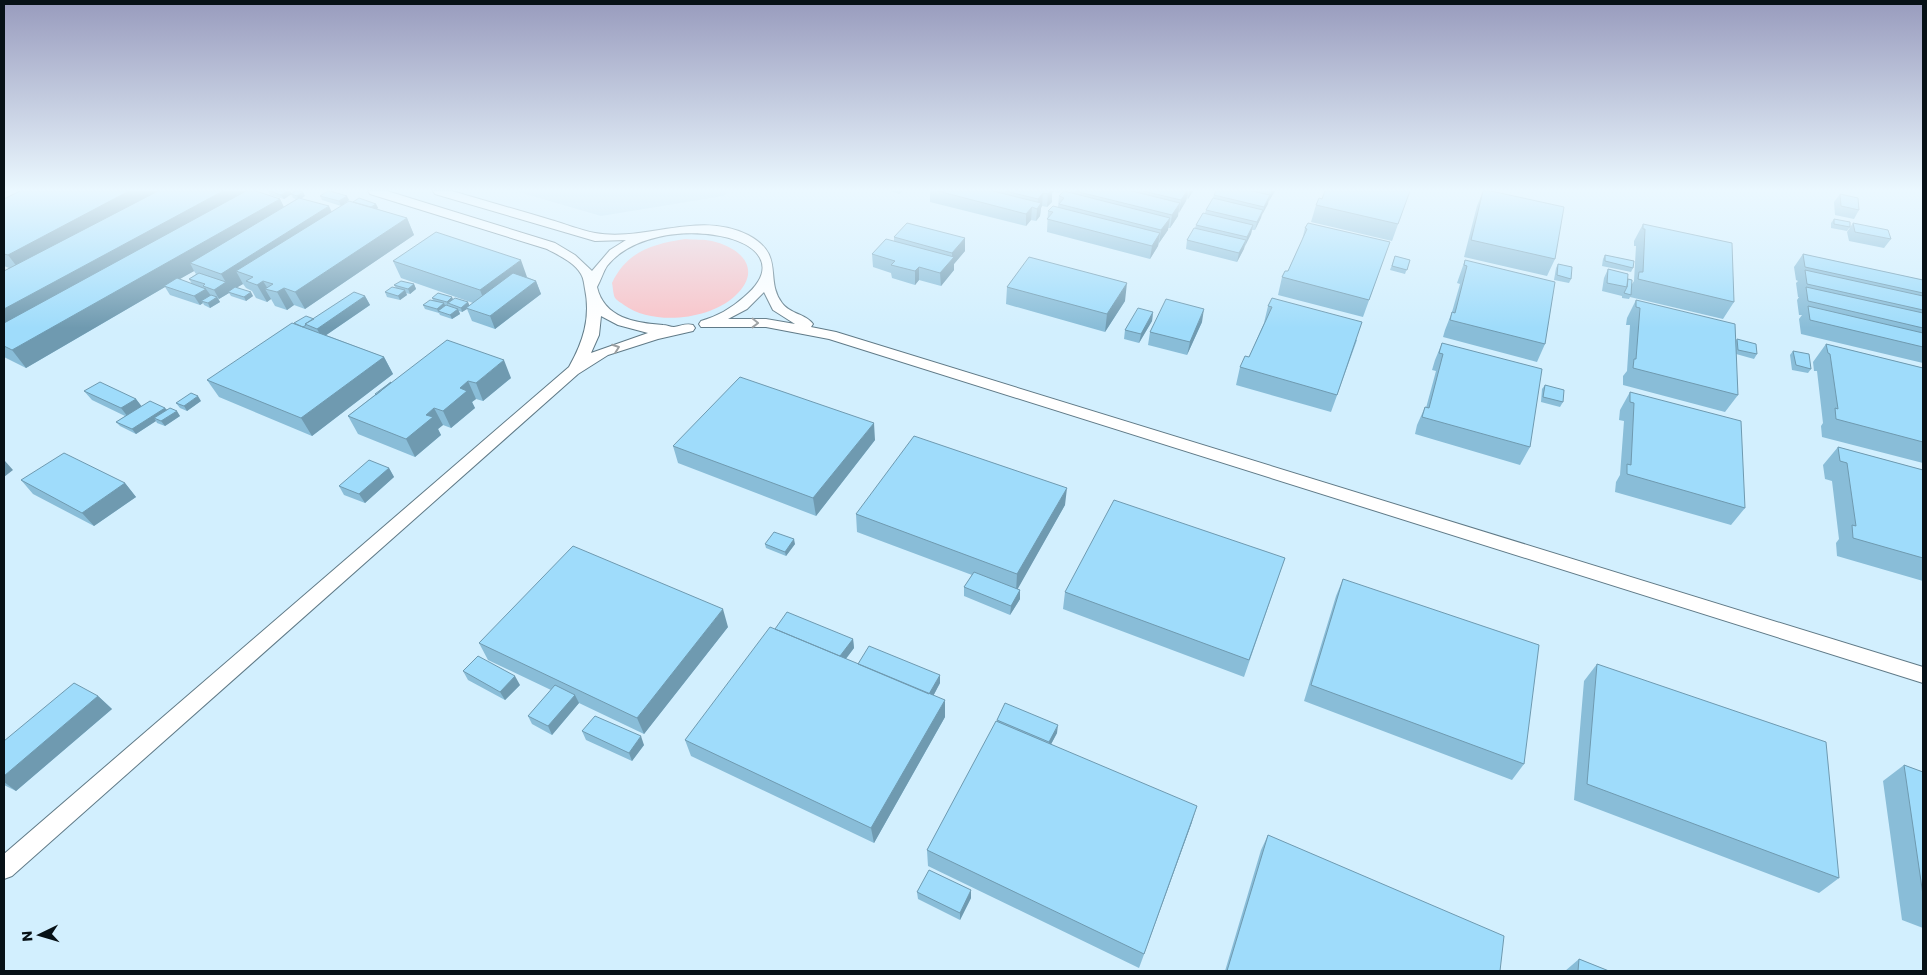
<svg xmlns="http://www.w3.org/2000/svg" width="1927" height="975" viewBox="0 0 1927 975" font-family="Poppins,sans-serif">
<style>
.built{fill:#bde0f4}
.green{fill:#f9c3c8}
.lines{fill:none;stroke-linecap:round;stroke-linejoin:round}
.minor-casing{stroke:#607a87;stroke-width:2}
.minor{fill:#fff;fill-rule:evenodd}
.wall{fill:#89bdd8;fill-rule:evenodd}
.shaded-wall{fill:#6f9ab0}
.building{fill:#9fdcfb;stroke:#6f9ab0}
.oneway{stroke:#9ca0a2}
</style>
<rect width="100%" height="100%" fill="#d2effe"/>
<!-- built -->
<path class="built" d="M 515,191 L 730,191 L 723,196 L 601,216 Z"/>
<!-- green -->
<path class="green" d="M 685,239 C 694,240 704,239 712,241 C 742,248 763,270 735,296 C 709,320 653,326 624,305 C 622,303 617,301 615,298 C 613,294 613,287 612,283 C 627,251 653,244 685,239 Z"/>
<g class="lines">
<!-- minor casing -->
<g class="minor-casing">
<path id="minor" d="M 368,191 L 387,191 L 555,243 L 575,255 L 592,271 L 610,250 L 626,240 L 595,241 L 435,194 L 433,191 L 452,191 C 485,201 518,210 551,220 C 565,224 580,230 595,233 C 645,242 699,210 748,235 C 786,255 764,279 782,303 C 790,314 806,314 813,324 L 811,327 L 836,332 L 1923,667 L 1923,683 L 829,339 L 766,327 L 701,327 L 699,324 L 701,321 C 716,317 732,308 744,297 C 817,236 654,206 607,266 C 603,272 601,280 597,287 C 604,318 635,323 663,325 C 667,325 670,327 674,327 C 681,326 686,323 693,325 L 695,328 L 693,331 L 658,339 L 608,355 L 578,374 L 12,876 L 4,879 L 4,854 L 569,367 C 583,342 591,318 585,289 C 584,284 584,279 581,274 C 574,262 558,255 547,249 L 370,194 ZM 764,292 L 773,310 L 795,324 L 766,319 L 728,319 L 747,309 ZM 601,316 L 618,325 L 648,333 L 591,353 L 599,335 Z"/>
</g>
<!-- minor -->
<use href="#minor" class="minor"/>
</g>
<!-- wall -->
<path class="wall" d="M 268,191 L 290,191 L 291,193 L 305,196 L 301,198 L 331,212 L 353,202 L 376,204 L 378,208 L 377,209 L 407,218 L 414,235 L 305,309 L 294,305 L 287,310 L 275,306 L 271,299 L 267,302 L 256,298 L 252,291 L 246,288 L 243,284 L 237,287 L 253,296 L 246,301 L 231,296 L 229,293 L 219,299 L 218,298 L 220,302 L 210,308 L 204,305 L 203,303 L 200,305 L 170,295 L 165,287 L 26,368 L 4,357 L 4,271 L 9,268 L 4,266 L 4,199 L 280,199 L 284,207 L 296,199 L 293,198 L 291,194 L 284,199 L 270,195 ZM 194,271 L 196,274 L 189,279 L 192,284 L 179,279 Z
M 889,191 L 902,191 L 900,194 Z
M 930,191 L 1060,191 L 1059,193 L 1054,191 L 1052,193 L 1052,202 L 1047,207 L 1042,206 L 1041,208 L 1040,216 L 1036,221 L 1031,220 L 1026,226 L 930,202 Z
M 1070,191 L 1193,191 L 1188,199 L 1187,198 L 1186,201 L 1178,213 L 1178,216 L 1170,228 L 1168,228 L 1168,230 L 1159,243 L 1158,246 L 1150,259 L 1047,232 L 1048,211 L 1058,207 L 1059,196 L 1070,193 Z
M 1216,191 L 1275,191 L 1269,201 L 1268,201 L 1255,230 L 1252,230 L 1251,234 L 1237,262 L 1186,249 L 1187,240 L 1195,228 L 1196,225 L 1205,213 L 1206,210 L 1213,198 L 1214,195 Z
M 1410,191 L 1392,241 L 1311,222 L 1316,205 L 1322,199 Z
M 1483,191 L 1555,259 L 1547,276 L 1464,257 L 1477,206 Z
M 1840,194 L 1859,210 L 1854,219 L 1835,215 L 1834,202 Z
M 320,196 L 349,200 L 341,206 L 322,200 Z
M 1834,219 L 1850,227 L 1847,231 L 1831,228 L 1831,223 Z
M 1853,223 L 1891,239 L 1884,248 L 1849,241 L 1847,232 Z
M 1643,224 L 1734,302 L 1723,319 L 1630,297 L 1629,299 L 1622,298 L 1622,296 L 1602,291 L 1604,278 L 1608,269 L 1628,279 L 1632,284 L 1634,281 L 1636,246 L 1634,246 L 1634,241 Z
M 1305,228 L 1390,242 L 1363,317 L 1278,295 L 1282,277 L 1288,271 L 1302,240 Z
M 894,237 L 965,238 L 965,251 L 954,264 L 954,270 L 941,286 L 919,280 L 915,285 L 892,278 L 891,273 L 873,267 L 872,254 L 894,241 Z
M 1803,254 L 1923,280 L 1923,363 L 1801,334 L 1799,319 L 1802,315 L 1799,315 L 1797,300 L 1799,297 L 1798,297 L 1796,283 L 1798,281 L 1796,280 L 1794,267 Z
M 1605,255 L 1633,268 L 1631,272 L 1602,266 L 1603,259 Z
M 1395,256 L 1410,260 L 1405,274 L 1390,270 Z
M 1465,260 L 1545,344 L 1537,362 L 1443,337 L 1445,330 L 1452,312 L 1460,284 L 1457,283 Z
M 393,261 L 527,277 L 536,281 L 541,294 L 495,329 L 472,321 L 467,309 L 462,312 L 459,311 L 460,314 L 452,319 L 440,315 L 439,313 L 425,309 L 423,305 L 433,300 L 432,298 L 453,299 L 468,302 L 469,306 L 473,303 L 401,278 Z
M 1558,264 L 1571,279 L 1569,283 L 1554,280 L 1556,268 Z
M 414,284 L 416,289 L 410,294 L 406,293 L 407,295 L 400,300 L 387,297 L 385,292 L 396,288 L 394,285 Z
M 1007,287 L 1125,301 L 1105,332 L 1006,304 Z
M 365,296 L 370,305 L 326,335 L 384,357 L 393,374 L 312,436 L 219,397 L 207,380 L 314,319 Z
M 1636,300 L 1735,342 L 1737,339 L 1757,354 L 1754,359 L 1736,354 L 1738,395 L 1725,412 L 1623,385 L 1623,376 L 1627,371 L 1630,325 L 1626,325 L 1627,318 Z
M 1268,306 L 1357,340 L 1331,412 L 1236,385 L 1240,367 L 1249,357 L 1264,323 Z
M 1153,312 L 1152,321 L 1139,343 L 1124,339 L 1125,330 Z
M 1202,322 L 1187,355 L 1148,345 L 1150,332 Z
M 1442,343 L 1530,447 L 1520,465 L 1415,434 L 1417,425 L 1425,407 L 1426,408 L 1436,371 L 1432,370 L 1435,360 Z
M 1826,344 L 1923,368 L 1923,463 L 1822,437 L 1821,426 L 1823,423 L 1817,371 L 1814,371 L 1813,362 Z
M 1793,351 L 1811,369 L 1808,373 L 1792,370 L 1790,355 Z
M 511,378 L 483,401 L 476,399 L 472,402 L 475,408 L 451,428 L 443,425 L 438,429 L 441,435 L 415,457 L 358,434 L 348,416 L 391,382 Z
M 1545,385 L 1563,402 L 1560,407 L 1541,402 L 1542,389 Z
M 84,391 L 136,399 L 141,406 L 165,408 L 167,410 L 180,416 L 165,426 L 157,423 L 156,421 L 136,434 L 120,426 L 116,422 L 125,416 L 92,400 Z
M 1630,392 L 1745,508 L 1731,525 L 1615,492 L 1616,482 L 1620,475 L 1624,421 L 1619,420 L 1620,410 Z
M 201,401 L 187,411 L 180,408 L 176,403 Z
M 875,440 L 816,516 L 678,463 L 673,446 Z
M 1838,447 L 1923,470 L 1923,581 L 1837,556 L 1836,543 L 1839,539 L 1832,481 L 1825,479 L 1823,465 Z
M 389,468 L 394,477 L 365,503 L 344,495 L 339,486 Z
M 21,480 L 125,483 L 136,497 L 94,526 L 33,494 Z
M 1065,505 L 1017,589 L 1020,590 L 1020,599 L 1010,615 L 964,596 L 964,587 L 972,575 L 857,532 L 856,514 Z
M 765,544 L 795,544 L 786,556 L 766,548 Z
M 1285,558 L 1244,677 L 1063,609 L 1065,592 Z
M 1343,579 L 1524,764 L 1512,780 L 1304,701 L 1336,596 Z
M 728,627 L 644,734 L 579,703 L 552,735 L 532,724 L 528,716 L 551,690 L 488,660 L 479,643 Z
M 775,629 L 853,639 L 854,648 L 846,659 L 858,664 L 940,683 L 933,696 L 945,717 L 874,843 L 691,756 L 685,740 Z
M 1597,664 L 1839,878 L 1819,893 L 1574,800 L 1584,681 Z
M 463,671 L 520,685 L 505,700 L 468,680 Z
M 98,696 L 112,709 L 16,791 L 4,785 L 4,741 Z
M 997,720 L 1057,733 L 1051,744 L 1192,822 L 1139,968 L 928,866 L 927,850 Z
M 582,731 L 644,745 L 632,761 L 586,740 Z
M 1904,765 L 1923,772 L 1923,928 L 1902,920 L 1883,781 Z
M 1268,835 L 1500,971 L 1225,971 L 1261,850 Z
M 917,892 L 971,898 L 960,920 L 918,899 Z
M 1579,959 L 1609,971 L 1565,971 Z"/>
<!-- shaded-wall -->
<path class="shaded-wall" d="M 4,191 L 10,191 L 4,194 Z
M 129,191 L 171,191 L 21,272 L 8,255 Z
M 223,191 L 254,191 L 4,327 L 4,309 Z
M 287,191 L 290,191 L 292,194 L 284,199 L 281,195 Z
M 1049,191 L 1054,191 L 1052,193 L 1052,202 L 1047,207 L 1048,194 Z
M 1187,191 L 1188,191 L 1186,201 L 1179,213 L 1181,200 Z
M 1190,191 L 1193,191 L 1188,199 Z
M 1272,191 L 1275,191 L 1269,201 L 1271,193 Z
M 303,192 L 305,196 L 299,200 L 297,196 Z
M 1043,193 L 1042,206 L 1041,208 L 1040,216 L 1036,221 L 1038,199 Z
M 1270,195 L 1268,204 L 1262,215 L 1264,207 Z
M 347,196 L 349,200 L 341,206 L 339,201 Z
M 280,199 L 288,216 L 190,263 L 194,271 L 166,287 L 164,286 L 165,287 L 26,368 L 12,350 Z
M 1180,203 L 1178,216 L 1170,228 L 1172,215 Z
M 376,204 L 378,208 L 369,214 L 367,210 Z
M 329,206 L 337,223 L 236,271 L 243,284 L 231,291 L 221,274 Z
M 1032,207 L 1031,220 L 1026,226 L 1026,214 Z
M 1263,210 L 1261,218 L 1255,230 L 1257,222 Z
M 407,218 L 414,235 L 305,309 L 295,292 Z
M 1170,218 L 1168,230 L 1159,243 L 1161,230 Z
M 1253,225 L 1251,234 L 1245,246 L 1247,237 Z
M 1160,233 L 1158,246 L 1150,259 L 1152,246 Z
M 965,238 L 965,251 L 954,264 L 954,270 L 941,286 L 940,273 L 952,259 L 952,253 Z
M 1246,240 L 1244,249 L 1237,262 L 1239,253 Z
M 521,260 L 527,277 L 487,308 L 480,290 Z
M 919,267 L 919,280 L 915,285 L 915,271 Z
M 263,281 L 268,289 L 265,289 L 271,299 L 267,302 L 257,285 Z
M 536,281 L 541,294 L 495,329 L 490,316 Z
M 226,282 L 231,291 L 228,292 L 229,293 L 219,299 L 214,290 Z
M 1127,283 L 1125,301 L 1105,332 L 1107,314 Z
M 414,284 L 416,289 L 410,294 L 408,289 Z
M 284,288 L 294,305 L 287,310 L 277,292 Z
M 206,289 L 212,297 L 201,301 L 203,303 L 200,305 L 194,296 Z
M 405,290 L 407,295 L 400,300 L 398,296 Z
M 251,292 L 253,296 L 246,301 L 244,297 Z
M 365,296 L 370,305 L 322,338 L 317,329 Z
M 217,297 L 220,302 L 210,308 L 208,303 Z
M 452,297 L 454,301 L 448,303 L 448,306 L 447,302 Z
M 468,302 L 470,307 L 466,308 L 467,309 L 462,312 L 461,308 Z
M 444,303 L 446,308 L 438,311 L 439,314 L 437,309 Z
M 458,309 L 460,314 L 452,319 L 450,315 Z
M 1204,309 L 1202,322 L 1187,355 L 1190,342 Z
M 1153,312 L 1152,321 L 1139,343 L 1141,334 Z
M 384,357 L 393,374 L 312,436 L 301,418 Z
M 504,360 L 511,378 L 483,401 L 476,383 Z
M 468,381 L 476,399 L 472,402 L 475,408 L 451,428 L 443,411 L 460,388 Z
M 198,396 L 201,401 L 187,411 L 184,406 Z
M 136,399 L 143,408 L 128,417 L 121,408 Z
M 165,408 L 169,412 L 154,418 L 156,421 L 136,434 L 132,429 Z
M 434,408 L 443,425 L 438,429 L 441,435 L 415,457 L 406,439 L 426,415 Z
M 177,411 L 180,416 L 165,426 L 161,421 Z
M 874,423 L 875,440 L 816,516 L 813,498 Z
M 5,461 L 13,470 L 4,477 L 4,462 Z
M 389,468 L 394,477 L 365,503 L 359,494 Z
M 125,483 L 136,497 L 94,526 L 82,513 Z
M 1067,488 L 1065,505 L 1016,592 L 1017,574 Z
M 794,539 L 795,544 L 786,556 L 785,552 Z
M 1020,590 L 1020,599 L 1010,615 L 1011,606 Z
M 723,609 L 728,627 L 644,734 L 637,718 Z
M 853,639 L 854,648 L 841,665 L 840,656 Z
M 940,675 L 940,683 L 930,702 L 929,694 Z
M 515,676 L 520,685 L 505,700 L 500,692 Z
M 575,695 L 579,703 L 552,735 L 548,726 Z
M 98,696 L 112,709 L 16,791 L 4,782 L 4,776 Z
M 945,700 L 945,717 L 874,843 L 871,828 Z
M 1058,725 L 1057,733 L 1048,750 L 1049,742 Z
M 641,736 L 644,745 L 632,761 L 629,753 Z
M 1197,806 L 1192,822 L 1139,968 L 1144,954 Z
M 971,890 L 971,898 L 960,920 L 960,913 Z"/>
<!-- building -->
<path class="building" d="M 20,191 L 129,191 L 8,255 L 4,254 L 4,199 Z
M 158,191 L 223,191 L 4,309 L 4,271 Z
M 246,191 L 256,191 L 280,199 L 12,350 L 4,346 L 4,323 Z
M 270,191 L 287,191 L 281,195 Z
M 295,191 L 300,191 L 303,192 L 297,196 L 291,194 Z
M 328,191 L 330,191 L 347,196 L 339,201 L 320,196 Z
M 938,191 L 993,191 L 1041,203 L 1037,209 L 1032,207 L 1026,214 Z
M 1005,191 L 1051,191 L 1048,194 L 1043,193 L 1038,199 Z
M 1064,191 L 1170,218 L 1161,230 L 1059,204 L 1064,198 L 1059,196 Z
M 1075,191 L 1132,191 L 1180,203 L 1172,215 Z
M 1143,191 L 1187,191 L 1181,200 Z
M 1216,191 L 1252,191 L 1270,195 L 1264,207 L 1214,195 Z
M 1325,191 L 1410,191 L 1398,224 L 1316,205 L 1319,198 L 1322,199 Z
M 1483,191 L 1491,191 L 1564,207 L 1555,259 L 1471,240 Z
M 1840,194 L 1858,198 L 1859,210 L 1841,206 Z
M 299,198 L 329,206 L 221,274 L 190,263 Z
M 359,198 L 376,204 L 371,207 L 353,202 Z
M 1213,198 L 1263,210 L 1257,222 L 1206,210 Z
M 349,201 L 407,218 L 295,292 L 284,288 L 277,292 L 265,289 L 273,284 L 263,281 L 257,285 L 246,281 L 253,277 L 236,271 Z
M 1053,206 L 1160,233 L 1152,246 L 1047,219 L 1053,212 L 1048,211 Z
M 1203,213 L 1253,225 L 1247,237 L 1196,225 Z
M 1834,219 L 1850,222 L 1850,227 L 1834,224 Z
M 907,223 L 965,238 L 952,253 L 894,237 Z
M 1308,223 L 1390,242 L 1369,300 L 1282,277 L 1285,271 L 1288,271 L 1307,229 L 1305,228 Z
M 1853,223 L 1888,230 L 1891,239 L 1855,232 Z
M 1643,224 L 1732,243 L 1734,302 L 1638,279 L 1639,272 L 1643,272 L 1645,229 L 1643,229 Z
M 1194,228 L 1246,240 L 1239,253 L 1187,240 Z
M 436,232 L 521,260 L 480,290 L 393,261 Z
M 886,239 L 954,257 L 940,273 L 919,267 L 915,271 L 891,265 L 895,261 L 872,254 Z
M 1803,254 L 1923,280 L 1923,293 L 1805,267 Z
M 1605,255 L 1634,261 L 1633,268 L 1605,261 Z
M 1395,256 L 1410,260 L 1407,270 L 1392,266 Z
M 1029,257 L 1127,283 L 1107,314 L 1007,287 Z
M 1465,260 L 1555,282 L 1545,344 L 1450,320 L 1452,312 L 1455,313 L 1467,266 L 1464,265 Z
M 1558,264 L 1572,267 L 1571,279 L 1557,275 Z
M 1608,269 L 1628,274 L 1627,287 L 1607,283 Z
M 1805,270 L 1923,296 L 1923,310 L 1807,284 Z
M 199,273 L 226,282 L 214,290 L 203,286 L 205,284 L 189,279 Z
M 513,273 L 536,281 L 490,316 L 466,308 Z
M 177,278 L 206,289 L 194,296 L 164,286 Z
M 1628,279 L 1632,280 L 1631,295 L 1624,293 L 1627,287 Z
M 401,281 L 414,284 L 408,289 L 394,285 Z
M 235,287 L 251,292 L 244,297 L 228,292 Z
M 392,287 L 405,290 L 398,296 L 385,292 Z
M 1806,287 L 1923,313 L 1923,328 L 1808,301 Z
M 354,292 L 365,296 L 317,329 L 305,324 Z
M 438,293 L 452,297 L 447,302 L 432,298 Z
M 211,295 L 217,297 L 208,303 L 201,301 Z
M 455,298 L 468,302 L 461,308 L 448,303 Z
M 1272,298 L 1362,322 L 1337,395 L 1240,367 L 1245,356 L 1249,357 L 1272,307 L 1268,306 Z
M 1166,299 L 1204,309 L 1190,342 L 1150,332 Z
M 430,300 L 444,303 L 437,309 L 423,305 Z
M 1636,300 L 1735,324 L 1738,395 L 1633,368 L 1634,359 L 1636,359 L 1640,308 L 1636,307 Z
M 446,305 L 458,309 L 450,315 L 438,311 Z
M 1808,306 L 1923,333 L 1923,347 L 1810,320 Z
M 1138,308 L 1153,312 L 1141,334 L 1125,330 Z
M 306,316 L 314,319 L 305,324 L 306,325 L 303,327 L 294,323 Z
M 292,323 L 384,357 L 301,418 L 207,380 Z
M 1737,339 L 1756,344 L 1757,354 L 1738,350 Z
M 447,340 L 504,360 L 476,383 L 468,381 L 460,388 L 467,391 L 443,411 L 434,408 L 426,415 L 433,417 L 406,439 L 348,416 Z
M 1442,343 L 1542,369 L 1530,447 L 1422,417 L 1425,407 L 1429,408 L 1443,354 L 1439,353 Z
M 1826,344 L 1923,368 L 1923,442 L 1836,419 L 1835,408 L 1838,409 L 1830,354 L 1828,353 Z
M 1793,351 L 1809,354 L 1811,369 L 1796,365 Z
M 740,377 L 874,423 L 813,498 L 673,446 Z
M 100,382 L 136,399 L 121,408 L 84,391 Z
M 391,382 L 376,395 L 375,394 Z
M 1545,385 L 1564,390 L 1563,402 L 1543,397 Z
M 1630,392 L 1741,421 L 1745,508 L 1627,474 L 1627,464 L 1631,465 L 1634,403 L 1630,402 Z
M 191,393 L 198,396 L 184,406 L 176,403 Z
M 150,401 L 165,408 L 132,429 L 116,422 Z
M 170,408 L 177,411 L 161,421 L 154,418 Z
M 914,436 L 1067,488 L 1017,574 L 856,514 Z
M 1838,447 L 1923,470 L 1923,558 L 1853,538 L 1852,525 L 1856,526 L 1847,463 L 1840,461 Z
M 64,453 L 125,483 L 82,513 L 21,480 Z
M 369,460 L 389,468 L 359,494 L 339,486 Z
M 1114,500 L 1285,558 L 1249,660 L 1065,592 Z
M 774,532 L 794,539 L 785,552 L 765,544 Z
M 573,546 L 723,609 L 637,718 L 479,643 Z
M 974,572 L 1020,590 L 1011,606 L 964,587 Z
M 1343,579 L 1539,645 L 1524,764 L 1311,685 Z
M 787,612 L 853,639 L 840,656 L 775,629 Z
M 770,627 L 945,700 L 871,828 L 685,740 Z
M 869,646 L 940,675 L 929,694 L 858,664 Z
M 478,656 L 515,676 L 500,692 L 463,671 Z
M 1597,664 L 1826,742 L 1839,878 L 1587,784 Z
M 74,683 L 98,696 L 4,776 L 4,741 Z
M 555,685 L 575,695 L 548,726 L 528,716 Z
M 1005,703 L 1058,725 L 1049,742 L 997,720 Z
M 595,716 L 641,736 L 629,753 L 582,731 Z
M 996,721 L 1197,806 L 1144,954 L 927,850 Z
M 1904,765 L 1923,772 L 1923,895 Z
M 1268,835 L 1504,936 L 1500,971 L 1227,971 Z
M 929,870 L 971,890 L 960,913 L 917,892 Z
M 1579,959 L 1609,971 L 1578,971 Z"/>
<!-- one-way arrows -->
<defs><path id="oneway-chevron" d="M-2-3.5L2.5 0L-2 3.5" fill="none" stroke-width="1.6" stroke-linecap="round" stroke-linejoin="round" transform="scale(1.25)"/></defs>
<g class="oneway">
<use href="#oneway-chevron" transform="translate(755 323) rotate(1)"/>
<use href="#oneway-chevron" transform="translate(616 348) rotate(-20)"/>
</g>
<!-- sky -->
<linearGradient id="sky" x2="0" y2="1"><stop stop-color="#989bbd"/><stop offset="0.58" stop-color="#ebf8ff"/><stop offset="1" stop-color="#ebf8ff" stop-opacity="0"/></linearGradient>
<rect width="1927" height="328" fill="url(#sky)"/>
<!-- border -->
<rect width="1927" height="975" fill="none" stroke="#071116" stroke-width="10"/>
<!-- north arrow -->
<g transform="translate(40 935) rotate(265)" stroke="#d2effe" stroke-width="4" paint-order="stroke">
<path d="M0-4L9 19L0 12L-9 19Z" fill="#071116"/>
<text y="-8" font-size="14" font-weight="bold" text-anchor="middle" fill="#071116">N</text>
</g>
</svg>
